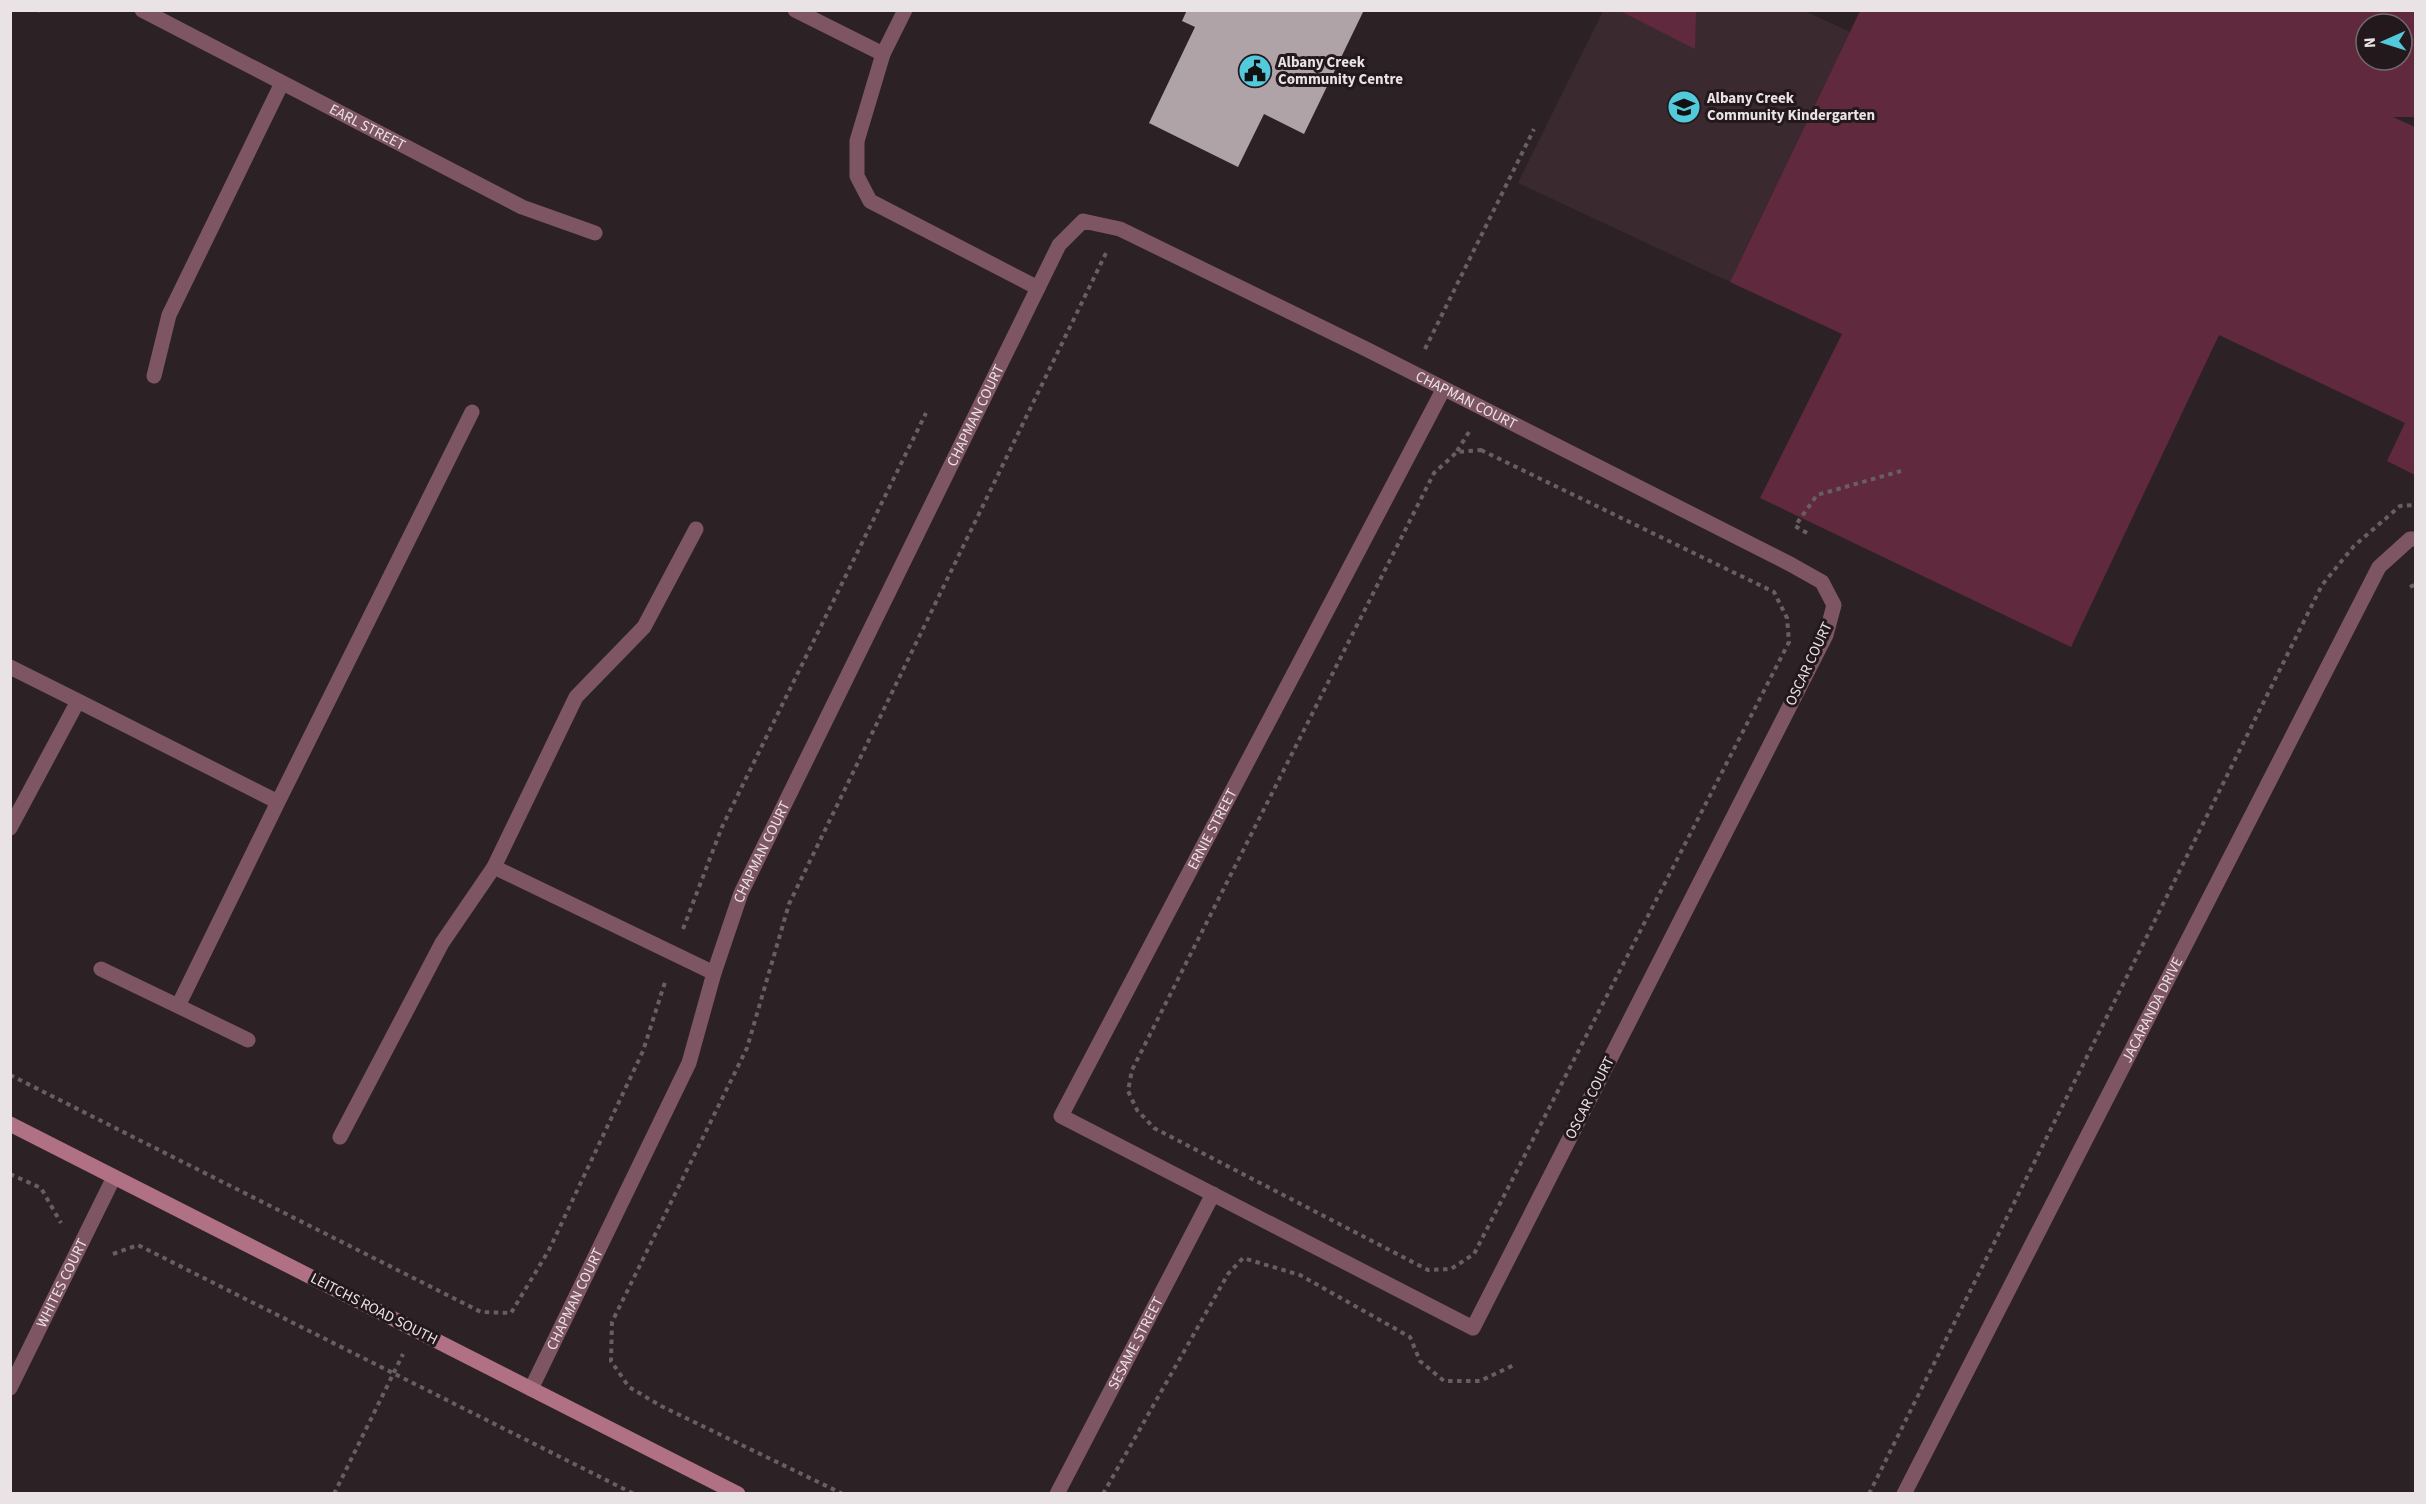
<svg xmlns="http://www.w3.org/2000/svg" width="2426" height="1504" viewBox="0 0 2426 1504" font-family="'Source Sans 3',sans-serif">
<style>
.built{fill:#3a292e}
.green{fill:#61293e;fill-rule:evenodd}
.building{fill:#b0a3a7}
.lines{fill:none;stroke-linecap:round;stroke-linejoin:round}
.path{stroke:#685f62;stroke-width:4;stroke-dasharray:4.5 4.5;stroke-linecap:butt}
.lane{stroke:#7e5663;stroke-width:15}
.street{stroke:#7e5663;stroke-width:15}
.secondary{stroke:#b07185;stroke-width:15}
.labels{text-anchor:middle;dominant-baseline:central;stroke-width:6;stroke-linejoin:round;paint-order:stroke}
.poi-label{font-size:15px;font-weight:bold;fill:#eae3e5;stroke:#23191c;text-anchor:start}
.street-label{font-size:15px;fill:#eae3e5;stroke:#23191c}
</style>
<rect width="100%" height="100%" fill="#2c2225"/>
<!-- built -->
<path class="built" d="M 1603,11 L 1805,11 L 1850,32 L 1730,282 L 1518,183 Z"/>
<!-- green -->
<path class="green" d="M 1620,11 L 1696,11 L 1695,49 Z
M 1860,11 L 2415,11 L 2415,117 L 2393,117 L 2415,127 L 2415,475 L 2387,461 L 2405,423 L 2219,335 L 2071,647 L 1760,498 L 1842,334 L 1730,282 ZM 2366,24 L 2402,24 L 2402,60 L 2366,60 Z"/>
<!-- building -->
<path class="building" d="M 1187,10 L 1364,10 L 1304,134 L 1264,114 L 1238,167 L 1149,123 L 1195,27 L 1182,21 Z"/>
<g class="lines">
<!-- path -->
<path class="path" d="M 38,10 L 40,11
M 1425,349 L 1534,129
M 1481,450 L 1774,592 L 1787,618 L 1789,642 L 1474,1254 L 1451,1269 L 1428,1270 L 1154,1128 L 1137,1110 L 1128,1091 L 1132,1070 L 1434,473 L 1457,452 Z
M 1457,451 L 1469,432
M 1807,533 L 1795,526 L 1817,495 L 1901,471
M 2410,587 L 2416,584
M 683,929 L 722,827 L 926,413
M 10,1075 L 481,1312 L 511,1313 L 549,1250 L 643,1051 L 666,979
M 10,1174 L 41,1188 L 61,1223
M 113,1254 L 138,1245 L 634,1494
M 334,1494 L 403,1354
M 843,1494 L 661,1406 L 629,1387 L 611,1361 L 612,1322 L 747,1048 L 789,904 L 1106,253
M 1103,1494 L 1228,1274 L 1243,1258 L 1300,1275 L 1410,1337 L 1420,1361 L 1444,1381 L 1480,1381 L 1514,1365
M 1869,1494 L 2322,585 L 2354,546 L 2400,506 L 2416,505"/>
<!-- lane -->
<path class="lane" d="M 10,667 L 78,701 L 10,828
M 78,701 L 278,802 L 178,1006 L 101,969
M 278,802 L 472,412
M 178,1006 L 248,1040"/>
<!-- street -->
<g class="street">
<path id="s1" d="M 142,10 L 522,207 L 595,233"/>
<path d="M 795,10 L 883,54"/>
<path d="M 905,10 L 883,54 L 857,141 L 857,176 L 870,201 L 1038,288"/>
<path d="M 154,376 L 169,315 L 282,83"/>
<path d="M 494,867 L 714,973"/>
<path d="M 340,1137 L 442,943 L 494,867 L 576,697 L 644,627 L 696,529"/>
<path id="s2" d="M 10,1388 L 114,1177"/>
<path id="s3" d="M 531,1389 L 689,1063 L 714,973 L 741,893 L 1059,245 L 1083,221 L 1120,229 L 1366,349 L 1790,564 L 1822,582 L 1834,605 L 1826,635 L 1473,1328 L 1061,1116 L 1443,390"/>
<path id="s4" d="M 1057,1494 L 1213,1194"/>
<path id="s5" d="M 1904,1494 L 2379,567 L 2410,539 L 2416,539"/>
</g>
<!-- secondary -->
<path class="secondary" d="M 10,1124 L 738,1494"/>
</g>
<!-- icons -->
<defs>
<g id="civic-disc" transform="scale(1.725)"><circle r="9.5" fill="#53cadc" stroke="#23191c"/><path d="M-.6-6.5H3V-4.5H.6V-3L4-1V1h2V6H-6V1h2V-1L-.6-3ZM-1.2 2.5V6h2.4V2.5Z" fill="#111"/></g>
<g id="school-disc" transform="scale(1.725)"><circle r="9.5" fill="#53cadc" stroke="#23191c"/><path d="M0-5L7-2L0 1L-7-2ZM-4 1L0 2.5L4 1V4Q0 6-4 4Z" fill="#111"/></g>
</defs>
<g fill-rule="evenodd">
<use href="#civic-disc" x="1255" y="71"/>
<use href="#school-disc" x="1684" y="107"/>
</g>
<g class="labels">
<!-- poi labels -->
<g class="poi-label">
<text x="1278" y="62">Albany Creek<tspan x="1278" dy="17">Community Centre</tspan></text>
<text x="1707" y="98">Albany Creek<tspan x="1707" dy="17">Community Kindergarten</tspan></text>
</g>
<!-- street labels -->
<g class="street-label">
<text stroke="none"><textPath href="#s1" startOffset="254">EARL STREET</textPath></text>
<text stroke="none"><textPath href="#s3" startOffset="1720">CHAPMAN COURT</textPath></text>
<text stroke="none"><textPath href="#s3" startOffset="1072">CHAPMAN COURT</textPath></text>
<text transform="translate(1809 664) rotate(-65)">OSCAR COURT</text>
<text stroke="none"><textPath href="#s3" startOffset="3742">ERNIE STREET</textPath></text>
<text stroke="none"><textPath href="#s3" startOffset="586">CHAPMAN COURT</textPath></text>
<text stroke="none"><textPath href="#s5" startOffset="544">JACARANDA DRIVE</textPath></text>
<text transform="translate(1590 1098) rotate(-63)">OSCAR COURT</text>
<text stroke="none"><textPath href="#s2" startOffset="117">WHITES COURT</textPath></text>
<text stroke="none"><textPath href="#s3" startOffset="100">CHAPMAN COURT</textPath></text>
<text transform="translate(374 1309) rotate(27)">LEITCHS ROAD SOUTH</text>
<text stroke="none"><textPath href="#s4" startOffset="170">SESAME STREET</textPath></text>
</g>
</g>
<!-- border -->
<rect width="2426" height="1504" fill="none" stroke="#eae3e5" stroke-width="24"/>
<!-- north arrow -->
<g transform="translate(2384 42) rotate(267)"><circle r="28" fill="#23191c" stroke="#736a6c" stroke-width="1.5"/>
<path d="M0-4.5L10 22L0 15L-10 22Z" fill="#53cadc"/>
<text y="-9" font-size="16" font-weight="bold" text-anchor="middle" fill="#eae3e5">N</text>
</g>
</svg>
